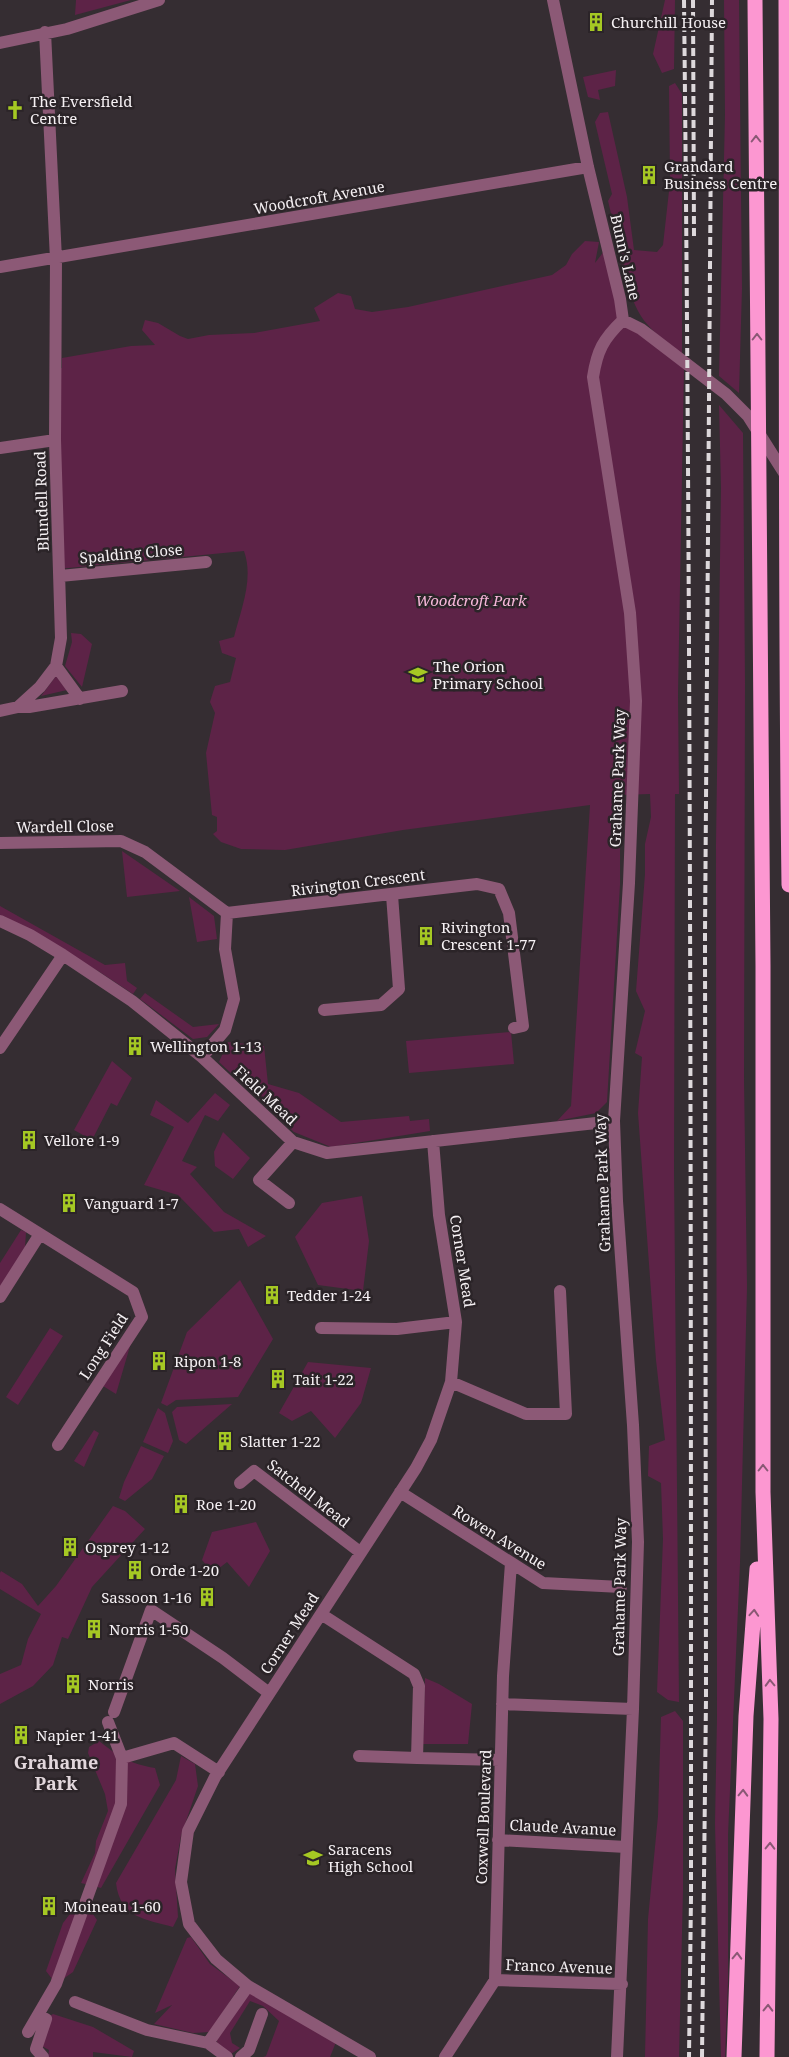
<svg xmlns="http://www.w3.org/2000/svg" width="789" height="2057" viewBox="0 0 789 2057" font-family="'Noto Serif',serif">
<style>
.green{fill:#5d2347}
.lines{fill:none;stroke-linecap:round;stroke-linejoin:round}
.minor{stroke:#8c5976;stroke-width:12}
.highway{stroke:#fc97d1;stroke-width:15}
.rail{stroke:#ddd8db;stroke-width:4;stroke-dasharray:8 4;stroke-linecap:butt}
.oneway{stroke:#895874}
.labels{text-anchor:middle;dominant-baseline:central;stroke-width:5;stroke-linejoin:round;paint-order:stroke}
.poi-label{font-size:15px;fill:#f5f0f3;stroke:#2b2428;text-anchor:start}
.street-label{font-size:15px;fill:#f5f0f3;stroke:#2b2428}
.park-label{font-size:15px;font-style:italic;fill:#f6b6d9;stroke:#2b2428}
.quarter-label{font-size:18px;font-weight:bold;fill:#e2d7dc;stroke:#2b2428}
</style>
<rect width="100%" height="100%" fill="#352d32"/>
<!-- green -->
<path class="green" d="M 76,0 L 131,0 L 75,15 Z
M 665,0 L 675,0 L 674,69 L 662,73 L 653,54 Z
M 724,0 L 739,0 L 742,288 L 739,393 L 719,376 L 725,115 Z
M 616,70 L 615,86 L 598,90 L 600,100 L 588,97 L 583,77 Z
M 675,83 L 682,94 L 682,354 C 670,345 657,336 647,324 C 624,298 617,236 608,201 L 612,194 L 595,122 L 600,113 L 608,112 L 627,197 L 634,250 L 657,252 L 663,245 L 670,182 L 669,86 Z
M 585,241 L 599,242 L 595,263 L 608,246 L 623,320 L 684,366 L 678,695 L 679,794 L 675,794 L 674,1170 L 679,1702 L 668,1700 L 657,1692 L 663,1539 L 661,1483 L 648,1476 L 649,1446 L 665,1440 L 656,1360 L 638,1113 L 642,1057 L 635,1053 L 645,1011 L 636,991 L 645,874 L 645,844 L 651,817 L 650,794 L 620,795 L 620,885 L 607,1102 L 596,1113 L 557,1121 L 571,1106 L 590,805 L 403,830 L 285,850 L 241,849 L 221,842 L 213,834 L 217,831 L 217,817 L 212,815 L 206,753 L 215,713 L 210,702 L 215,686 L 230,682 L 236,658 L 222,653 L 219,641 L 234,637 C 241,609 254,579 244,551 L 58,569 L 55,369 L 62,368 L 62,358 L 131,346 L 155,345 L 142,330 L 145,320 L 158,323 L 180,336 L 188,339 L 209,335 L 254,333 L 320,321 L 314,308 L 338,293 L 351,296 L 355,309 L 372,312 L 408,307 L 552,275 L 566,265 L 572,254 Z
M 719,405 L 743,433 L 745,683 L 744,1079 L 747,1287 L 740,1563 L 728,1835 L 728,1981 L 725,2057 L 721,2057 L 715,1824 L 717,1717 L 716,845 L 721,488 Z
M 71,633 L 81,634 L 92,644 L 82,687 L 65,666 L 72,642 Z
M 56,676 L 67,690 L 41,696 Z
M 122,851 L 180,891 L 127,897 Z
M 189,897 L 214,916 L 217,939 L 197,942 Z
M 0,906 L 105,965 L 125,963 L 127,981 L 137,988 L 133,994 L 98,971 L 0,918 Z
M 145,993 L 193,1027 L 219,1024 L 207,1037 L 193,1039 L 140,999 Z
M 511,1032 L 514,1064 L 409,1073 L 406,1041 Z
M 228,1042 L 264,1046 L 268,1084 L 299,1093 L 341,1122 L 409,1116 L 410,1121 L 429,1119 L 430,1131 L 331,1147 L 294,1132 L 219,1062 Z
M 112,1061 L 132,1078 L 117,1106 L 111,1103 L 92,1140 L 74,1130 Z
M 215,1093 L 230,1105 L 218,1121 L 205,1115 L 182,1161 L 197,1167 L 190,1174 L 224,1212 L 266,1236 L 248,1247 L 239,1229 L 214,1232 L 178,1195 L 144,1185 L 174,1127 L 150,1115 L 156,1100 L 188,1123 Z
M 223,1132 L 250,1158 L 233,1179 L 215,1166 L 214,1152 Z
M 362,1196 L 369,1241 L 363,1291 L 318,1285 L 295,1237 L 322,1203 Z
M 21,1230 L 26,1232 L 25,1248 L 0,1287 L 0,1263 Z
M 240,1280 L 273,1339 L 238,1397 L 176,1400 L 167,1406 L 161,1403 L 187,1332 Z
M 50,1328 L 63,1336 L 18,1405 L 6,1397 Z
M 133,1336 L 116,1394 L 103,1386 Z
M 308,1362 L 371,1368 L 361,1403 L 335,1438 L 311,1411 L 292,1421 L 279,1413 Z
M 232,1404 L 186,1444 L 179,1440 L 172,1412 L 177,1407 Z
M 158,1408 L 165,1413 L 173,1441 L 168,1453 L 143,1442 Z
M 94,1430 L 99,1433 L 84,1467 L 74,1461 Z
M 141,1446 L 164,1456 L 152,1479 L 125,1501 L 119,1498 L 124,1482 Z
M 113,1506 L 125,1511 L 145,1529 L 92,1587 L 68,1639 L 62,1637 L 53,1665 L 33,1686 L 0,1704 L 0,1674 L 21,1665 L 28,1639 L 41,1614 L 0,1589 L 0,1573 L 1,1571 L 22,1584 L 38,1606 L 56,1586 Z
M 256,1522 L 270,1551 L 249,1587 L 227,1562 L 213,1573 L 202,1560 L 212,1532 Z
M 425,1678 L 439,1684 L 472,1704 L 468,1744 L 423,1744 Z
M 675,1711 L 683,1721 L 683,1891 L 679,2057 L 645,2057 L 648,1919 L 658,1816 L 661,1717 Z
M 99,1741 C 118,1756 130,1764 155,1768 L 160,1785 L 101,1888 L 81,1883 L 95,1853 L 96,1841 L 108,1811 L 105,1794 L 88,1753 L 89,1747 Z
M 181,1756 L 195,1764 L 198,1786 L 181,1836 L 175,1869 L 178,1917 L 173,1927 C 145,1919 120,1918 116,1883 L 176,1780 Z
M 86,1904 L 97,1920 L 73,1972 L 56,1984 L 46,1971 L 63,1923 L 73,1910 Z
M 191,1937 L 210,1964 L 240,1986 L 210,2032 L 193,2033 L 154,2024 L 172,2005 L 155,2013 L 187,1938 Z
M 248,1992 L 336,2042 L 330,2057 L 263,2057 L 266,2056 L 279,2021 L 263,2006 L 250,2001 L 230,2033 L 232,2043 L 240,2048 L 231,2054 L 220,2048 L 216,2040 Z
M 53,2014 L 93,2027 L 134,2051 L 132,2057 L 93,2052 L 93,2057 L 48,2057 L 49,2050 L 38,2044 L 48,2017 Z"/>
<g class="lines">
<!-- minor -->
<path class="minor" d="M 553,0 L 588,167 L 620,299 L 623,320
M 0,43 L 67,29 L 159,0
M 0,267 L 588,167
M 623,320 L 641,329 L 726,394 L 748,416 L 788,479
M 0,448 L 55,440
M 60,576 L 206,562
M 56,666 L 80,699
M 18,707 L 29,707 L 122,691
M 0,711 L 18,707 L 40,687 L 56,666 L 61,638 L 55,440 L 56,259 L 45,32
M 0,843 L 121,841 L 145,852 L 227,913
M 227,913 L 477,884 L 499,889 L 509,913 L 523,1026 L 514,1028
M 0,921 L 30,935 L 63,955 L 132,1001 L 202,1057 L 293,1142 L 327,1153 L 614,1121
M 324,1010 L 381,1005 L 399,989 L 392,895
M 0,1048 L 63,955
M 202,1057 L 225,1030 L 234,999 L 225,949 L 227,913
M 289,1203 L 259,1180 L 293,1142
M 0,1209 L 133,1292 L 142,1317 L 58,1445
M 0,1297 L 40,1234
M 321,1328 L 397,1329 L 456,1322
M 451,1382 L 526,1414 L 566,1414 L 560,1291
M 240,1483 L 254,1471 L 360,1552
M 400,1492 L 543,1583 L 621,1587
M 321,1614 L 414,1674 L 419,1686 L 417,1758 L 500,1760
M 502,1704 L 633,1709
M 114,1712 L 151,1610 L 223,1658 L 269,1693
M 359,1756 L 417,1758
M 122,1758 L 174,1743 L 219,1772
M 498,1840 L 626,1847
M 495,1980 L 622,1984
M 75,2002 L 147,2030 L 208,2043 L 227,2057
M 38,2015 L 46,2019 L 36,2049 L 43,2057
M 28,2032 L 56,1984 L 121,1804 L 122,1758 L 108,1722
M 208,2043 L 248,1986
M 241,2057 L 249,2050 L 262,2014
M 370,2057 L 248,1986 L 216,1959 L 189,1924 L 181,1882 L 188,1831 L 215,1777 L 416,1468 L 431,1440 L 451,1382 L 456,1322 L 439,1215 L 433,1141
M 445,2057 L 495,1980 L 503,1676 L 511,1563
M 617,2057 L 633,1709 L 638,1542 L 633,1425 L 617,1201 L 614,1121 L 629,883 L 636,701 L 630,613 L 593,377 C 597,351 603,339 623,320"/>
<!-- highway -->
<path class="highway" d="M 755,0 L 763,966 L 763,1492 L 771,1719 L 767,2057
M 786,0 C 787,295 785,590 789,885
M 734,2057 L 746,1716 L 757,1569"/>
<!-- rail -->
<path class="rail" d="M 684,0 C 691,632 691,1264 691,1897 L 689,2057
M 693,0 L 694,237
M 702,2057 L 706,1698 L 705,934 L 712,0"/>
</g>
<!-- one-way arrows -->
<defs><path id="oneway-chevron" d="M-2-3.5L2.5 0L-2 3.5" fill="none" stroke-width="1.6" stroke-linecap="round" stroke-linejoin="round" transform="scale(1.25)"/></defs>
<g class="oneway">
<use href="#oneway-chevron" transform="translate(756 139) rotate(-90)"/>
<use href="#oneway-chevron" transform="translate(757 337) rotate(-90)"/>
<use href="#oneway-chevron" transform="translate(763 1468) rotate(-90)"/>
<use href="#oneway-chevron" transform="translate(754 1613) rotate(-86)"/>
<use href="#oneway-chevron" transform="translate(770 1683) rotate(-92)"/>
<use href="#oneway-chevron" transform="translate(743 1793) rotate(-88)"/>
<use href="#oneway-chevron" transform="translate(770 1846) rotate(-89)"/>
<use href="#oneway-chevron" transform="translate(737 1956) rotate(-88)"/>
<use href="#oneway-chevron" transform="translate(768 2008) rotate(-89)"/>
</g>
<!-- icons -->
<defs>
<g id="building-bare" transform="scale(1.5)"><path d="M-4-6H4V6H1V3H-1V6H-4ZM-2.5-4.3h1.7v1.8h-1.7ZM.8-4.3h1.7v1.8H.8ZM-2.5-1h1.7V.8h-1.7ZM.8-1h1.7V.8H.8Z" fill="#a5c823" stroke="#2b2428" stroke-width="2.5" paint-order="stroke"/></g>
<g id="church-bare" transform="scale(1.5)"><path d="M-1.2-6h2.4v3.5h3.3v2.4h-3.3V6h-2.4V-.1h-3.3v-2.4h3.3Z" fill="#a5c823" stroke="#2b2428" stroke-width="2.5" paint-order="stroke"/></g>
<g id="school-bare" transform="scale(1.5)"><path d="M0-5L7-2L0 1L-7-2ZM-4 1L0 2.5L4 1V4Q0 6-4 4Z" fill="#a5c823" stroke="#2b2428" stroke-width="2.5" paint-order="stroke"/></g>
</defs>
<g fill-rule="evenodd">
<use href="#building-bare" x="596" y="22"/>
<use href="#church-bare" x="15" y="110"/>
<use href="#building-bare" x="649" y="175"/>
<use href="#school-bare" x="418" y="675"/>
<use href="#building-bare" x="426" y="936"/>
<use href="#building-bare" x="135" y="1046"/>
<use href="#building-bare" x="29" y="1140"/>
<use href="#building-bare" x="69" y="1203"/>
<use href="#building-bare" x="272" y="1295"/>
<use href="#building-bare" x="159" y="1361"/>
<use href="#building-bare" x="278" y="1379"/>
<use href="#building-bare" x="225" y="1441"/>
<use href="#building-bare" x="181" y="1504"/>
<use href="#building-bare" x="70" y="1547"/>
<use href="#building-bare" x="135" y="1570"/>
<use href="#building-bare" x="207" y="1597"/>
<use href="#building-bare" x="94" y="1629"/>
<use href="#building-bare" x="73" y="1684"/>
<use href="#building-bare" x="21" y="1735"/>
<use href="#school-bare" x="313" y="1858"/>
<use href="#building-bare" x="49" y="1906"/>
</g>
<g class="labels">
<!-- poi labels -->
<g class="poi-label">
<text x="611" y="22">Churchill House</text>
<text x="30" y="101">The Eversfield<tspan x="30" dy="17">Centre</tspan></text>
<text x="664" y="166">Grandard<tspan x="664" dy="17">Business Centre</tspan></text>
<text x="433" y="666">The Orion<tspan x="433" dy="17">Primary School</tspan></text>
<text x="441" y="927">Rivington<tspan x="441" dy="17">Crescent 1-77</tspan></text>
<text x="150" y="1046">Wellington 1-13</text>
<text x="44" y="1140">Vellore 1-9</text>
<text x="84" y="1203">Vanguard 1-7</text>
<text x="287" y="1295">Tedder 1-24</text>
<text x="174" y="1361">Ripon 1-8</text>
<text x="293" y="1379">Tait 1-22</text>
<text x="240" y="1441">Slatter 1-22</text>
<text x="196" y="1504">Roe 1-20</text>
<text x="85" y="1547">Osprey 1-12</text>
<text x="150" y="1570">Orde 1-20</text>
<text x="192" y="1597" text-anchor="end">Sassoon 1-16</text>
<text x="109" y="1629">Norris 1-50</text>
<text x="88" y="1684">Norris</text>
<text x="36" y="1735">Napier 1-41</text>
<text x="328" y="1849">Saracens<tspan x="328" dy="17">High School</tspan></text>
<text x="64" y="1906">Moineau 1-60</text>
</g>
<!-- street labels -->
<g class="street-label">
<text transform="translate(319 197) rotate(-10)">Woodcroft Avenue</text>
<text transform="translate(626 257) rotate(77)">Bunn's Lane</text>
<text transform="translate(41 501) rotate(-92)">Blundell Road</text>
<text transform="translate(131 553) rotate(-5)">Spalding Close</text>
<text transform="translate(617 778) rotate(-88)">Grahame Park Way</text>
<text transform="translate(65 826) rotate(-1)">Wardell Close</text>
<text transform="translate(358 882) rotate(-7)">Rivington Crescent</text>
<text transform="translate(266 1095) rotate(43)">Field Mead</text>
<text transform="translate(602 1183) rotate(-92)">Grahame Park Way</text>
<text transform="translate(463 1261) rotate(81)">Corner Mead</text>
<text transform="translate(103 1346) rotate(-57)">Long Field</text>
<text transform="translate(309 1493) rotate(38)">Satchell Mead</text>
<text transform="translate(500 1537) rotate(32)">Rowen Avenue</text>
<text transform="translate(619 1587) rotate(-89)">Grahame Park Way</text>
<text transform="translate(289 1633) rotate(-57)">Corner Mead</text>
<text transform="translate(483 1817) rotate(-88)">Coxwell Boulevard</text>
<text transform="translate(563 1827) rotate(3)">Claude Avanue</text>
<text transform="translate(559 1966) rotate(2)">Franco Avenue</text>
</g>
<!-- park labels -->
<g class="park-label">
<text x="471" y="600">Woodcroft Park</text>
</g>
<!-- quarter labels -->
<g class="quarter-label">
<text x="56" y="1762">Grahame<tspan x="56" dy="21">Park</tspan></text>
</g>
</g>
</svg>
